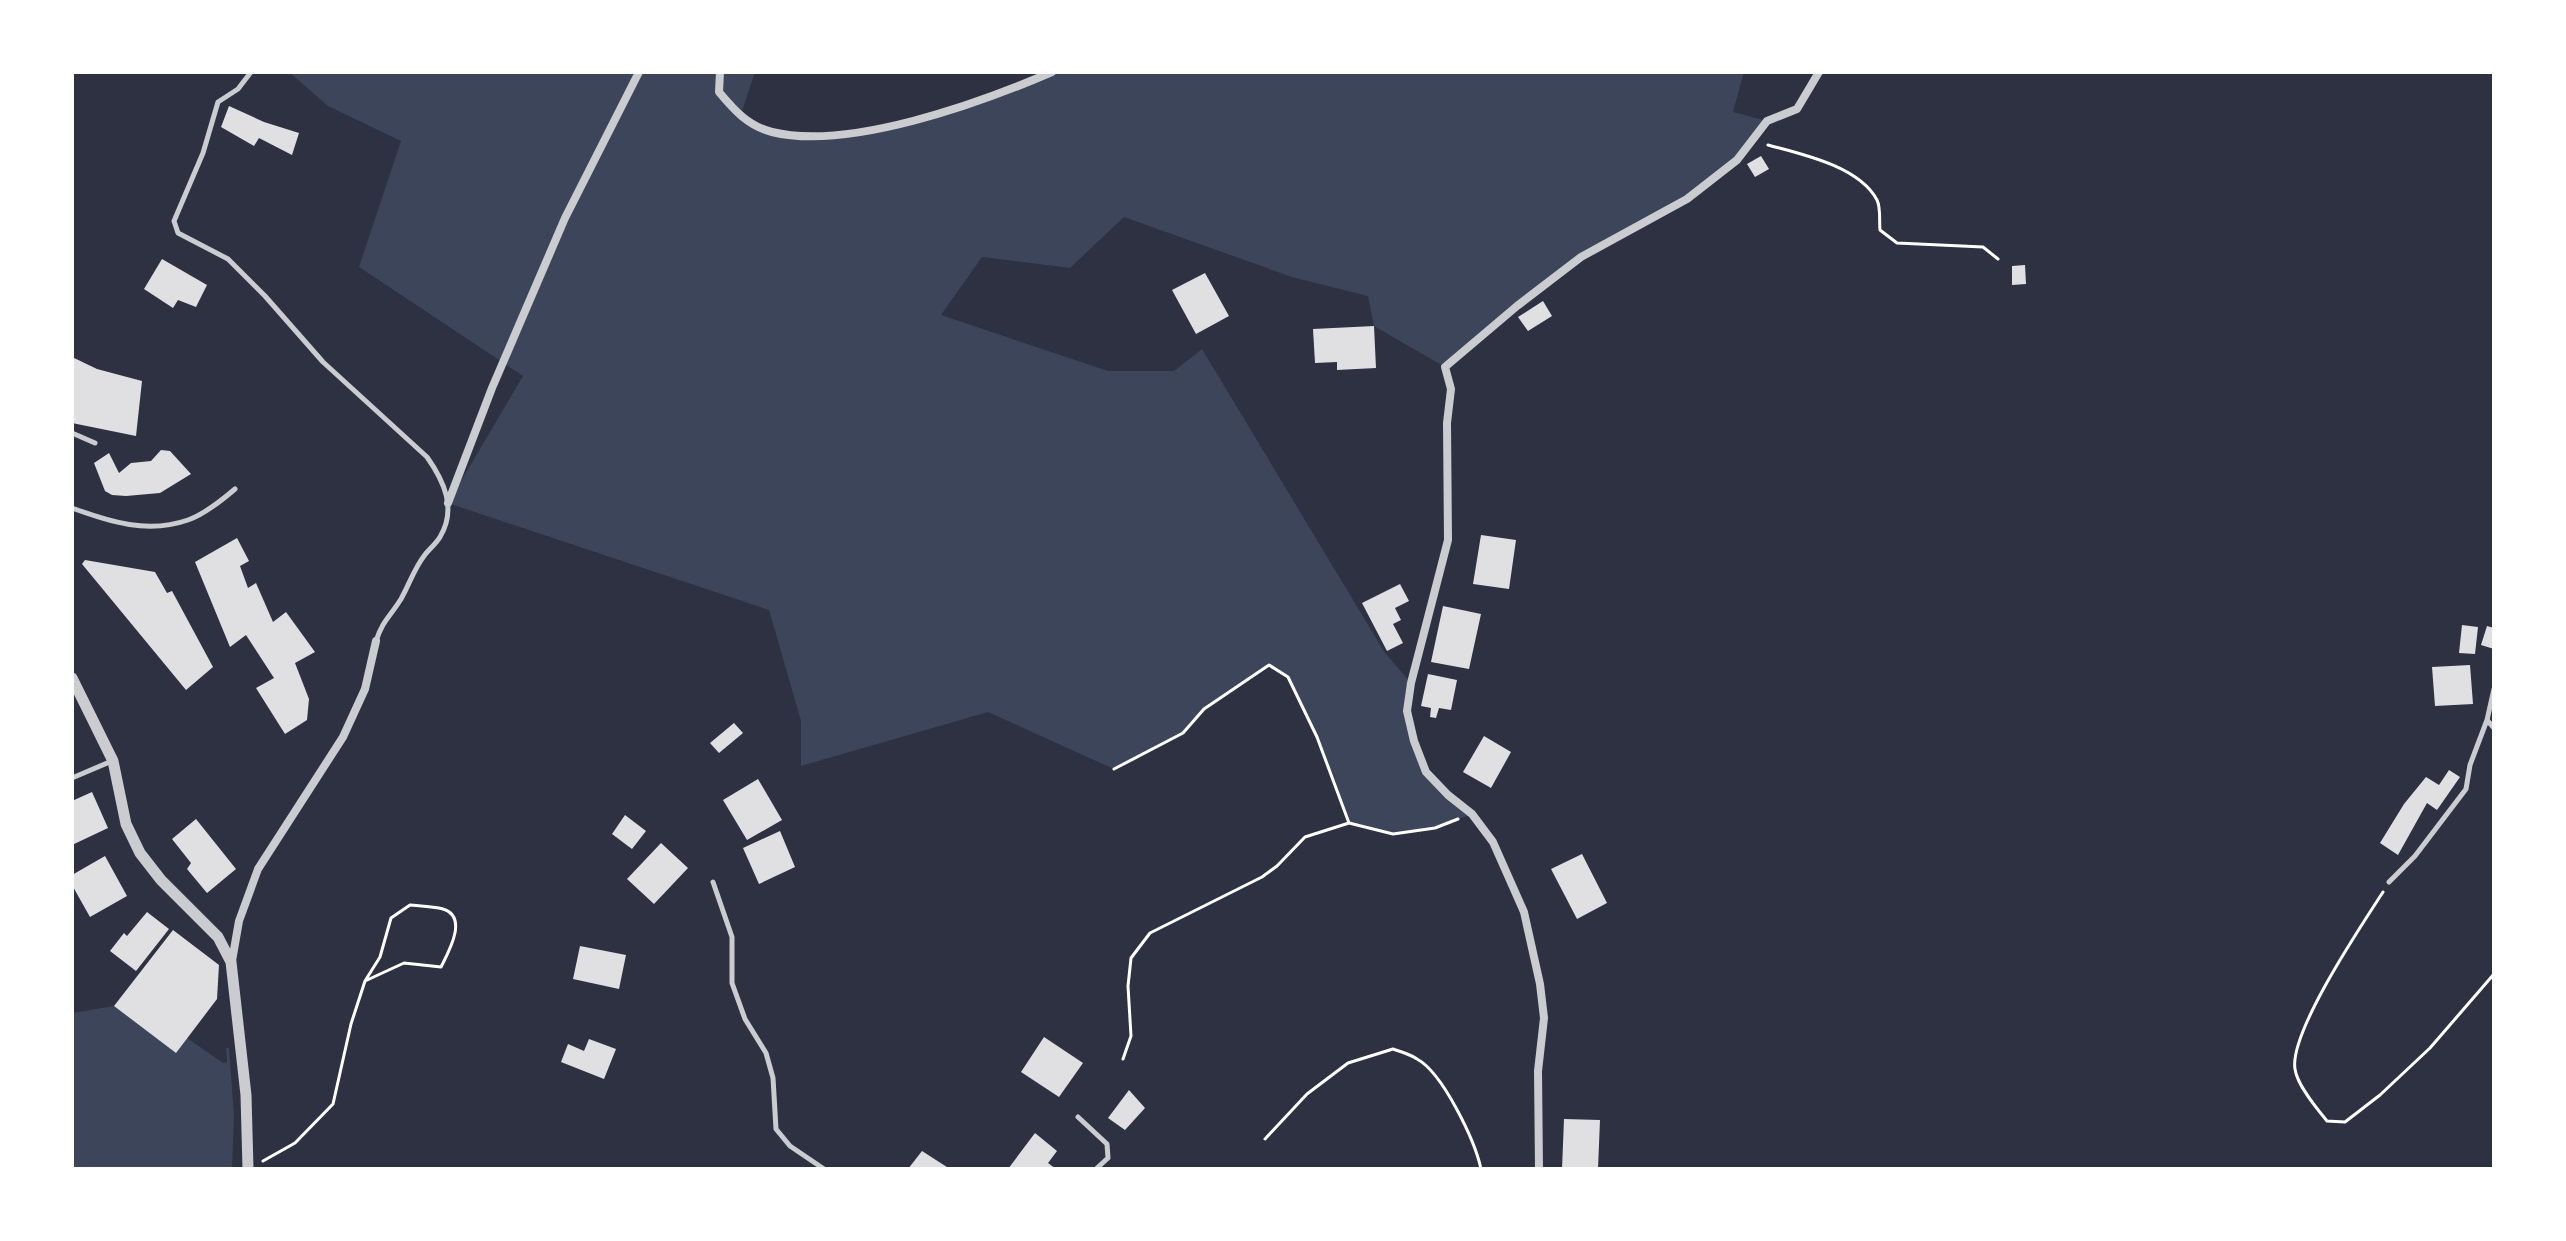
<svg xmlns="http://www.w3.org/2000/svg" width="2566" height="1241" viewBox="0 0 2566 1241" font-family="Raleway,sans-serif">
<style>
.green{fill:#3c4559}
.building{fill:#e0e0e3}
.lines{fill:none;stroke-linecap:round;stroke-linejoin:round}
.path{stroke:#fff;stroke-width:3}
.service{stroke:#caccd0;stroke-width:5}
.minor{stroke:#caccd0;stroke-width:8}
.tertiary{stroke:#caccd0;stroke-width:11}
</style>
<rect width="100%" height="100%" fill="#2d3142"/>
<!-- green -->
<path class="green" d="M 289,72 L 755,72 L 740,117 L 769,132 L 811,138 L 928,117 L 1052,72 L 1744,72 L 1733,112 L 1767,121 L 1737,160 L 1687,199 L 1581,257 L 1445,367 L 1374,326 L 1368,296 L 1292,277 L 1124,217 L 1070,268 L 982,257 L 941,315 L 1108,371 L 1174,371 L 1202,349 L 1385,653 L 1411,683 L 1407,711 L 1426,772 L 1472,814 L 1435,828 L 1393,834 L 1349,823 L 1317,737 L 1288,677 L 1269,666 L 1204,709 L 1183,733 L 1114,769 L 988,712 L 801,766 L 801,721 L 769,610 L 448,503 L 523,376 L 359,267 L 401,141 L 328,106 Z
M 114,1006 L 187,1038 L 223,1063 L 227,1062 L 226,1048 L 229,1048 L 234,1115 L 232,1169 L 72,1169 L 72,1013 Z"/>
<!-- building -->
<path class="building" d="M 229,106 L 264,122 L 299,133 L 292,155 L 259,138 L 254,146 L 221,127 Z
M 1761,156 L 1769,169 L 1755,177 L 1747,164 Z
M 162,259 L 207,285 L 196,307 L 178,300 L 173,308 L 144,289 Z
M 2025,265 L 2026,284 L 2012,285 L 2012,266 Z
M 1205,273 L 1229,316 L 1196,334 L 1172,290 Z
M 1543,301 L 1552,316 L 1528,331 L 1518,317 Z
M 1374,326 L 1376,368 L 1337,370 L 1337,362 L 1315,363 L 1313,329 Z
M 72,357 L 97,369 L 142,381 L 136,436 L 72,423 Z
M 161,450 L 170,451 L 191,474 L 160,493 L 126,496 L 112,495 L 105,491 L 94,463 L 109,453 L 119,473 L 131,463 L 151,461 Z
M 1481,535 L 1516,540 L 1509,589 L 1473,584 Z
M 237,538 L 249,561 L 240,566 L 248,588 L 256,583 L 273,622 L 286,612 L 315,652 L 295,663 L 309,699 L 307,720 L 285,734 L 256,688 L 274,678 L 246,635 L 230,647 L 195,562 Z
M 85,560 L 155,572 L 167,593 L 172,591 L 213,667 L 186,690 L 82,564 Z
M 1400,584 L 1409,601 L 1395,608 L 1401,620 L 1393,624 L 1403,643 L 1387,651 L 1362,603 Z
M 1443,606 L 1481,614 L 1469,669 L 1431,662 Z
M 2462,625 L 2478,627 L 2475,654 L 2459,653 Z
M 2487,626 L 2494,628 L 2494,649 L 2481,645 Z
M 2470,665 L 2473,704 L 2435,706 L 2432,667 Z
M 1428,674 L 1457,680 L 1451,710 L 1439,708 L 1436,718 L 1430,717 L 1431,708 L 1421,706 Z
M 734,723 L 743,733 L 719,753 L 710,743 Z
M 1484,736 L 1511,752 L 1491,788 L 1463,772 Z
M 2449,770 L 2460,777 L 2437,810 L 2427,803 L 2398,855 L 2380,843 L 2404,804 L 2426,777 L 2439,785 Z
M 758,779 L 782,820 L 747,840 L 723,800 Z
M 92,792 L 108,828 L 72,845 L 72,801 Z
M 625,815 L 646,831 L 632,849 L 612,834 Z
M 196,819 L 236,869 L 207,893 L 187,869 L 191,863 L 172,839 Z
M 780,831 L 795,867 L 759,884 L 743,848 Z
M 661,843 L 688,868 L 654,904 L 627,879 Z
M 1582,854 L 1607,903 L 1577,919 L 1551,869 Z
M 105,856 L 127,896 L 90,917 L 72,885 L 72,875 Z
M 147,912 L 169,929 L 136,971 L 110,951 L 124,933 L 127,936 Z
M 173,930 L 219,965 L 217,999 L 176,1053 L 114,1006 Z
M 580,946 L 626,955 L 619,989 L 573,979 Z
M 1044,1037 L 1083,1063 L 1059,1097 L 1021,1072 Z
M 589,1039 L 616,1049 L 604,1079 L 561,1062 L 568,1044 L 584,1051 Z
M 1129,1090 L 1145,1108 L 1125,1130 L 1108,1118 Z
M 1564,1119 L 1600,1120 L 1598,1169 L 1562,1169 Z
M 1035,1133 L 1057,1151 L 1048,1163 L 1056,1169 L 1008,1169 Z
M 922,1151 L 950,1169 L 908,1169 Z"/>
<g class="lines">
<!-- path -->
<path class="path" d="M 1768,145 C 1801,154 1859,166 1877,200 C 1881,208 1879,221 1880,230 L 1897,243 L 1983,247 L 1998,259
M 1114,769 L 1183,733 L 1204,709 L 1269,665 L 1288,677 L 1317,737 L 1349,823
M 2383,892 C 2361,926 2289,1033 2295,1069 C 2297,1085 2317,1109 2327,1121 L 2345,1122 L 2380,1095 L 2430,1048 L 2494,974
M 1123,1059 L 1131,1036 L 1128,986 L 1131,958 L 1150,933 L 1262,877 L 1277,866 L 1305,837 L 1349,823 L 1393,834 L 1435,828 L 1458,819
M 1265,1139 L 1307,1094 L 1348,1063 L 1393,1049 C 1401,1052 1410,1054 1417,1059 C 1443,1073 1475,1141 1481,1169
M 263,1161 L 295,1143 L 333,1104 L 351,1024 L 365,981 L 380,957 L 391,918 L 410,905 C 420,906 433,906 443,909 C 469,917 448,953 441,967 L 404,963 L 365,981"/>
<!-- service -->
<path class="service" d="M 251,72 L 238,89 L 218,102 L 203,153 L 174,221 L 178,233 L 228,259 L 265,296 L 323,362 L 427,457 C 444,481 457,509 440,537 C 436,544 429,549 424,556 C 414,569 409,585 401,599 C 390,617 383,620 376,641
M 72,433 L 95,443
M 72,508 C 110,522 148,534 188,520 C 205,514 221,501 235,489
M 2494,689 L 2487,720 L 2494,728
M 72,778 L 112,761
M 713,882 L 732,937 L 732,983 L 745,1019 L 766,1053 L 773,1078 L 776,1129 L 790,1146 L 824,1169
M 2389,882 L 2415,856 L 2466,789 L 2470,765 L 2487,720
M 1078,1117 L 1107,1144 L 1108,1158 L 1096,1169"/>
<!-- minor -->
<path class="minor" d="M 720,72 L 719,92 C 734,110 748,126 772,132 C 848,151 980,103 1052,72
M 448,503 L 492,388 L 565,218 L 639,72
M 232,961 L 239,921 L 258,869 L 343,737 L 365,689 L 376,641
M 1539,1169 L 1538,1071 L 1544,1018 L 1540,984 L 1524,912 L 1493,842 L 1472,814 L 1448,795 L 1426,772 L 1414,741 L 1407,711 L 1411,683 L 1448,540 L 1447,423 L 1451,389 L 1445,367 L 1517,306 L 1581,257 L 1687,199 L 1737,160 L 1767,121 L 1797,109 L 1819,72"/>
<!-- tertiary -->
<path class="tertiary" d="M 72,678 L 113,761 L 126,824 L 140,853 L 161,880 L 218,937 L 231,962 L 246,1095 L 248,1169"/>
</g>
<!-- border -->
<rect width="2566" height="1241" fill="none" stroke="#ffffff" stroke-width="148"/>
</svg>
